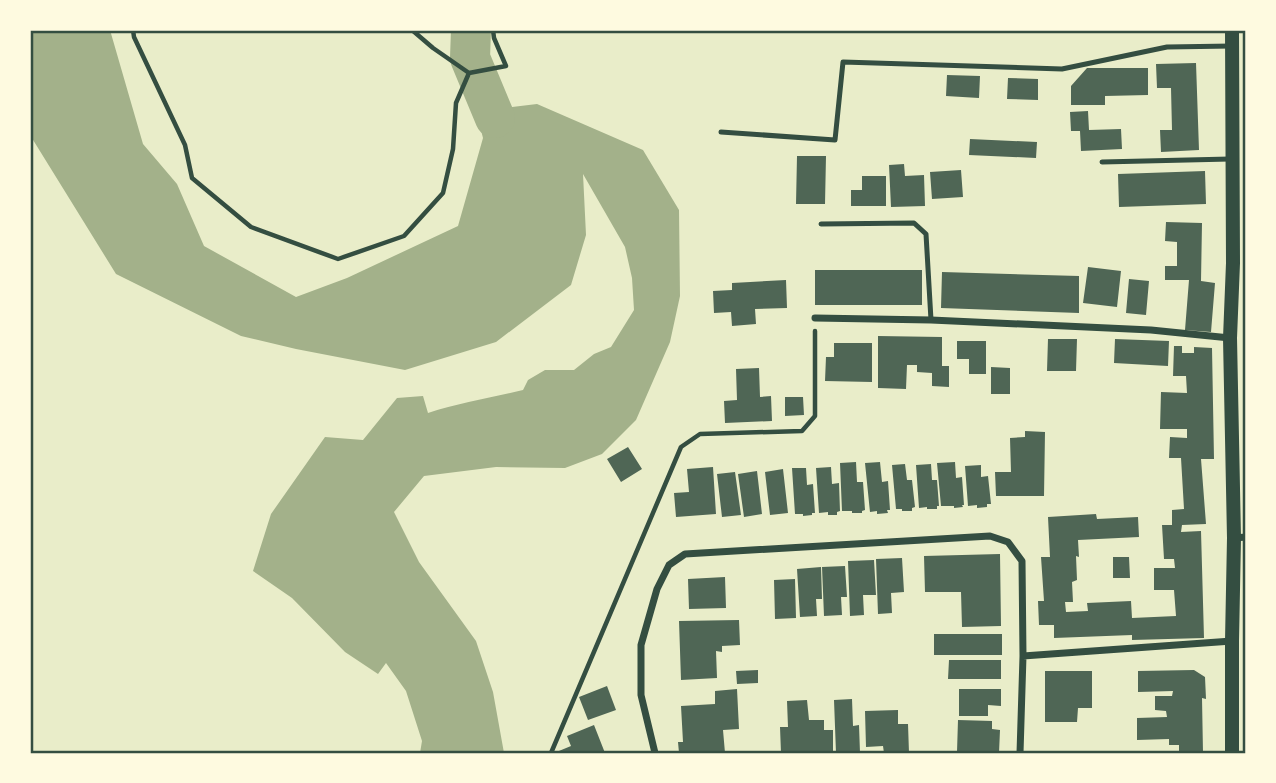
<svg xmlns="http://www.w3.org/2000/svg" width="1276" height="783" viewBox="0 0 1276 783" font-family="Ubuntu,sans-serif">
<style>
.water{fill:#a3b18a}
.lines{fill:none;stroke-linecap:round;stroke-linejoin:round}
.river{stroke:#a3b18a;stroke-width:40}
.building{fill:#4f6655}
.path{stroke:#344e41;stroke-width:4.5}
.service{stroke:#344e41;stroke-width:5}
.minor{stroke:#344e41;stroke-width:7}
.secondary{stroke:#344e41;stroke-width:14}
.neatline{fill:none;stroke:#344e41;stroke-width:2.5}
</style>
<rect width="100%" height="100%" fill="#e9edc9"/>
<!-- water -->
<path class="water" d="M 30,30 L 110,30 L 143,144 L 177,184 L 204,246 L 296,297 L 347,278 L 458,226 L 483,138 L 471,91 L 475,53 L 503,108 L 537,104 L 643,150 L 679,210 L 680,296 L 670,342 L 636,420 L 602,454 L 565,468 L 496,467 L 424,476 L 394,512 L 419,562 L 476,641 L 493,692 L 504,753 L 420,753 L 422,741 L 406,691 L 386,663 L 378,674 L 345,652 L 292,598 L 253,571 L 271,514 L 325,437 L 363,440 L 397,398 L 423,396 L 428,413 C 459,403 491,398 523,390 L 528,380 L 545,370 L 574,370 L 594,354 L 611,347 L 634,310 L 632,278 L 625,247 L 583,174 L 586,235 L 571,285 L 496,342 L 405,370 L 296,349 L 241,336 L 116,274 L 30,135 Z"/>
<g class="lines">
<!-- river -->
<path class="river" d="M 471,30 L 470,58 L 495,118"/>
</g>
<!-- building -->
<path class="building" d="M 1196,63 L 1199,150 L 1161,152 L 1160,130 L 1172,130 L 1171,88 L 1157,88 L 1156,64 Z
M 1087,68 L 1148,68 L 1148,95 L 1105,96 L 1105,105 L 1071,105 L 1071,86 Z
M 947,75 L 980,76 L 979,98 L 946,96 Z
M 1008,78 L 1038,79 L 1038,100 L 1007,99 Z
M 1088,111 L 1089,130 L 1121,129 L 1122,149 L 1081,151 L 1080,131 L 1071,131 L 1070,112 Z
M 970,139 L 1037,142 L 1036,158 L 969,155 Z
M 797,156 L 826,156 L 825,204 L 796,204 Z
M 904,164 L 905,176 L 924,175 L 925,206 L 891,207 L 889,165 Z
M 961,170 L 963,197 L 932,199 L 930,172 Z
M 1205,171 L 1206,204 L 1119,207 L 1118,174 Z
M 862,176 L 886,176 L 886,206 L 851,206 L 851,190 L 862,190 Z
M 1166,222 L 1202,223 L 1201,281 L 1215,283 L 1211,332 L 1185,330 L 1189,280 L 1165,280 L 1165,266 L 1177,266 L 1177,242 L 1165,241 Z
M 1088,267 L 1121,271 L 1117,307 L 1083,303 Z
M 815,270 L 922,270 L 922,305 L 815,305 Z
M 942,272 L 1079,276 L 1079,313 L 941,308 Z
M 1129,279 L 1149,281 L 1146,315 L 1126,313 Z
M 786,280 L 787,308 L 755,309 L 756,324 L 732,326 L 731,312 L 714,313 L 713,291 L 732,290 L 732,283 Z
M 878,336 L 942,337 L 942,366 L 949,366 L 949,387 L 932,386 L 932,373 L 917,372 L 917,365 L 907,365 L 906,389 L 878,388 Z
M 1048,339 L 1077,339 L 1076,371 L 1047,371 Z
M 1115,339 L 1169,341 L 1168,366 L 1114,363 Z
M 957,341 L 986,341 L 986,374 L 969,374 L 969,359 L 957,359 Z
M 834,343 L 872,343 L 872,382 L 825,381 L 826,357 L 834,357 Z
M 1174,346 L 1182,346 L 1182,353 L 1194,353 L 1194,347 L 1212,348 L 1214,459 L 1201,459 L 1206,524 L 1182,525 L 1181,532 L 1201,531 L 1204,638 L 1132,640 L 1132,635 L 1054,638 L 1054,625 L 1039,625 L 1038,601 L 1044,601 L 1041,557 L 1050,557 L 1048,517 L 1096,514 L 1097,519 L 1138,517 L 1139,537 L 1078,540 L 1079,557 L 1076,556 L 1077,580 L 1072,582 L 1073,602 L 1065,602 L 1066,612 L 1088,611 L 1087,603 L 1131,601 L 1132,618 L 1176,616 L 1174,590 L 1154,590 L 1154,568 L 1175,568 L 1174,559 L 1164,559 L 1162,525 L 1172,525 L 1172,510 L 1184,509 L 1181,458 L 1169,458 L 1170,437 L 1187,438 L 1187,429 L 1160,429 L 1161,392 L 1187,393 L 1186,376 L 1173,376 Z
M 991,367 L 1010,368 L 1010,394 L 991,394 Z
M 759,368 L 760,397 L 771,396 L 772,421 L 725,423 L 724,401 L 737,400 L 736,369 Z
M 785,397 L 803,397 L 804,415 L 785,416 Z
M 1025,431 L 1045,432 L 1044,496 L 996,496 L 995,472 L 1011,472 L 1010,438 L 1025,437 Z
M 628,447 L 642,469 L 621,482 L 607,459 Z
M 856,462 L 857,482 L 863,482 L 865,510 L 862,511 L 862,513 L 852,513 L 852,511 L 842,511 L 840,463 Z
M 880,462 L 882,482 L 888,481 L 890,510 L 887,510 L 888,513 L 877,514 L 877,511 L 870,512 L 865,463 Z
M 955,462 L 956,478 L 962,477 L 964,505 L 962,505 L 963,507 L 954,508 L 954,506 L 941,506 L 937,463 Z
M 905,464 L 907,480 L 912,480 L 915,507 L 912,508 L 912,511 L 902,511 L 902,509 L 896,509 L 892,465 Z
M 931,464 L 932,480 L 937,480 L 939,506 L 937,506 L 937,509 L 927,509 L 927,507 L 919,508 L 916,465 Z
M 981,465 L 981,477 L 988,476 L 991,504 L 987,504 L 987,507 L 977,508 L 977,505 L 968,506 L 965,466 Z
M 713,467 L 716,514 L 676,517 L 674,493 L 689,492 L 687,469 Z
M 831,467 L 832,484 L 839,483 L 840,511 L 837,512 L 837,515 L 828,515 L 828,512 L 819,513 L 816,468 Z
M 792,468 L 806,468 L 807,485 L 813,484 L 815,513 L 812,513 L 812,515 L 803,516 L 803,514 L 795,514 Z
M 783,469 L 788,513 L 770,515 L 765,472 Z
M 757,471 L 762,514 L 744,517 L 738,474 Z
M 735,472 L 741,515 L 722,517 L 717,474 Z
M 1000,554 L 1001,626 L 962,627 L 961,592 L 925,592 L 924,556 Z
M 1113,557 L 1129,557 L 1130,578 L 1113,578 Z
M 902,558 L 904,592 L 891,593 L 892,613 L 878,614 L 876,559 Z
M 874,560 L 876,595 L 863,595 L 864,615 L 850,616 L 848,561 Z
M 845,566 L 847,597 L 841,597 L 842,615 L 824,616 L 822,567 Z
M 821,567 L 822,599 L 816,599 L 817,616 L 800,617 L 797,569 Z
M 725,577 L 726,608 L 689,609 L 688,579 Z
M 795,579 L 796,618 L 775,619 L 774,580 Z
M 739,620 L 740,645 L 722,646 L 722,652 L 716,651 L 717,678 L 681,680 L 679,621 Z
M 934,634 L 1002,634 L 1002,655 L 934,655 Z
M 949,660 L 1001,660 L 1001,679 L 948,679 Z
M 758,670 L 758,683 L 737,684 L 736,671 Z
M 1194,670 L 1205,677 L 1206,699 L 1202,698 L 1203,753 L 1179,753 L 1179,745 L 1169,745 L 1169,739 L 1137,740 L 1137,718 L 1167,717 L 1166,711 L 1155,710 L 1155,696 L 1172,696 L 1173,691 L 1138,692 L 1138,671 Z
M 1045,671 L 1092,671 L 1092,708 L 1078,708 L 1077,722 L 1045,722 Z
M 607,686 L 616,710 L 588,720 L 579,697 Z
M 737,689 L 739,729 L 723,730 L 725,753 L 679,753 L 678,742 L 683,742 L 681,706 L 715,704 L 715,691 Z
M 959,689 L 1001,689 L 1001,706 L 988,705 L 988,716 L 959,716 Z
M 852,699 L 853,726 L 859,725 L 860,753 L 836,753 L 834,700 Z
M 807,700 L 809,720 L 824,720 L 824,730 L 833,730 L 833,753 L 781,753 L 780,727 L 788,727 L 787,701 Z
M 898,710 L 898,724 L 908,724 L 909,753 L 884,753 L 883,746 L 866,747 L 865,711 Z
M 958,720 L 992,721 L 992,729 L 1000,730 L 999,753 L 957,752 Z
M 594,725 L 605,753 L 554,753 L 571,746 L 567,736 Z"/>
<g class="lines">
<!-- path -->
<path class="path" d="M 133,30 L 134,37 L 185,145 L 192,178 L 251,227 L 338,259 L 404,236 L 443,193 L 453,149 L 456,103 L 469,73
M 412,30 L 433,48 L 469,73 L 506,66 L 494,38 L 493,30
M 551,753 L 681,447 L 700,434 L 802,431 L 815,416 L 815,331"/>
<!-- service -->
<path class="service" d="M 721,132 L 835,140 L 843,62 L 1062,69 L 1167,47 L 1232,46
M 1102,162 L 1230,159
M 821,224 L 914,223 L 926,234 L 931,320"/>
<!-- minor -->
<path class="minor" d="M 815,318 L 931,320 L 1151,330 L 1230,338
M 1234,538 L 1246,537
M 1023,656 L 1232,641
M 655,753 L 641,695 L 641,645 L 657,589 L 669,565 L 685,554 L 990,536 L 1008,542 L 1022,561 L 1023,656 L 1020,753"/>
<!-- secondary -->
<path class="secondary" d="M 1232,30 L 1233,263 L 1230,338 L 1234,538 L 1232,641 L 1232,753"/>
</g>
<!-- border -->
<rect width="1276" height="783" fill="none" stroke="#fefae0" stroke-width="63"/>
<rect x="32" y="32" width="1212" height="720" class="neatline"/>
</svg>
